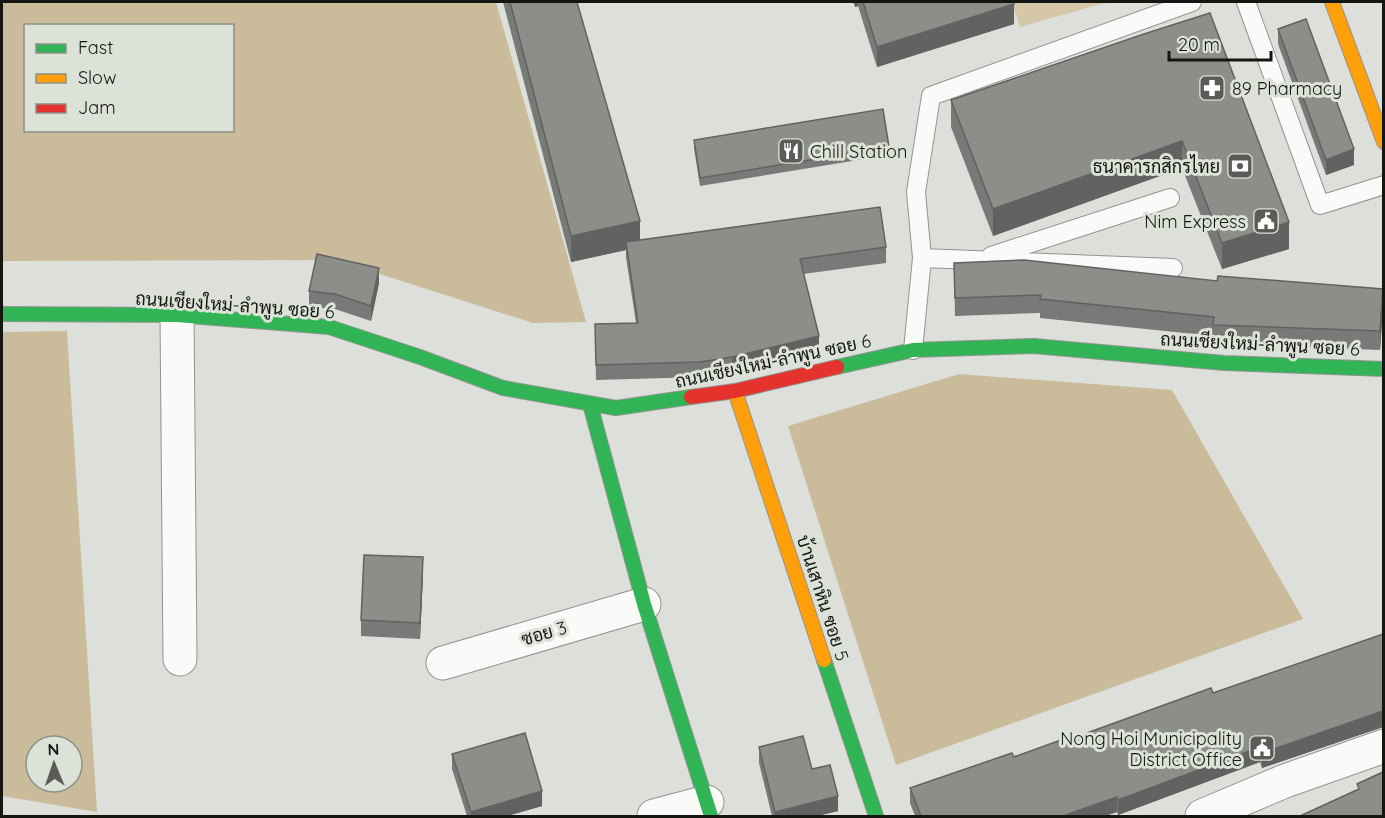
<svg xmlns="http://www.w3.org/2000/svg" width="1385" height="818" viewBox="0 0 1385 818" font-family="Quicksand,Sarabun,sans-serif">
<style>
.green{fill:#d5c7a8}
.forest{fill:#cabc9b;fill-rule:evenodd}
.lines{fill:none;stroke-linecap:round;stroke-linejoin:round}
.lane-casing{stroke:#91948f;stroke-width:20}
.street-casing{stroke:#91948f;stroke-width:35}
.fast-casing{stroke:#91948f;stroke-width:16}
.slow-casing{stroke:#91948f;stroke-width:16}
.jam-casing{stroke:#91948f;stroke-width:16}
.lane{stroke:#fafaf9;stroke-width:18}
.street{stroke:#fafaf9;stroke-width:33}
.fast{stroke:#30b455;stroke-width:14}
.slow{stroke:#ff9f0a;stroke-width:14}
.jam{stroke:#e5322d;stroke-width:14}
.wall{fill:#787a77}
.shaded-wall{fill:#626361}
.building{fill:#8c8e8a;stroke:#626361;stroke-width:1.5}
.labels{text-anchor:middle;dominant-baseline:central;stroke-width:6;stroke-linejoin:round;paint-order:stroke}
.poi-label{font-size:18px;fill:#141612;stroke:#dce2d7;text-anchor:end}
.street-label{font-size:18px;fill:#141612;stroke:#dce2d7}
</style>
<rect width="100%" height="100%" fill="#dcdfda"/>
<!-- green -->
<path class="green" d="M 1012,2 L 1108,2 L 1020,27 Z"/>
<!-- forest -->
<path class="forest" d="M 2,2 L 496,2 L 586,322 L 533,323 L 336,260 L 2,261 ZM 26,26 L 232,26 L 232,130 L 26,130 Z
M 67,331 L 97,812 L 2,796 L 2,332 ZM 36,746 L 72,746 L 72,782 L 36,782 Z
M 959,374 L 1172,390 L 1303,619 L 896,765 L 788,426 Z"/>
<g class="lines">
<!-- lane casing -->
<g class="lane-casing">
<path id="lane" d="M 1246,2 L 1320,205 L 1384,185
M 991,256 L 1170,198
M 922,258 L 1173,268
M 913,350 L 922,258 L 916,192 L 931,96 L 1192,2"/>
</g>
<!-- street casing -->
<g class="street-casing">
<path id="street" d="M 177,315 L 180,659
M 443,663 L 644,604
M 654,816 L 707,802
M 1202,816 L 1285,781 L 1384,746"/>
</g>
<!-- fast casing -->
<g class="fast-casing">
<path id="fast" d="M 2,314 L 177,315 L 329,327 L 420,357 L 503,388 L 616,408 L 691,397
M 837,367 L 913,350 L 1034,346 L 1224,363 L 1384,369
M 590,404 L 644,604 L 711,816
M 824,660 L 876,816"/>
</g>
<!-- slow casing -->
<g class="slow-casing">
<path id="slow" d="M 1332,2 L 1384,142
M 735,391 L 824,660"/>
</g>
<!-- jam casing -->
<g class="jam-casing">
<path id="jam" d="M 691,397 L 735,391 L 837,367"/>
</g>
<!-- lane -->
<use href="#lane" class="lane"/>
<!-- street -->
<use href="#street" class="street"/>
<!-- fast -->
<use href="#fast" class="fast"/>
<!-- slow -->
<use href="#slow" class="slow"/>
<!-- jam -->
<use href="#jam" class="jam"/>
</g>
<!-- wall -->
<path class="wall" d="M 503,2 L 577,2 L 640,240 L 886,247 L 886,263 L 803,274 L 819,351 L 732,373 L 700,377 L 596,380 L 595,324 L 636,323 L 626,257 L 626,250 L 571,262 Z
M 853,2 L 1014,2 L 1014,24 L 877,67 L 858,6 L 855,7 Z
M 1278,29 L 1354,165 L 1326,175 L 1278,44 Z
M 1144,34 L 1289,249 L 1222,269 L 1182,168 L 993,236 L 951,127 L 951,100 Z
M 694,140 L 889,147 L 889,155 L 700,186 L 694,148 Z
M 954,263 L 1383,308 L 1380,350 L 1213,343 L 1213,336 L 1040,318 L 1040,313 L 955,316 Z
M 379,283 L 371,321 L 335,309 L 309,307 L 309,291 Z
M 423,573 L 420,639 L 361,636 L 361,620 Z
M 1383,634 L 1383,727 L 1262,768 L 1260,762 L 1118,815 L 1117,812 L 1105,816 L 915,816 L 910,803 L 910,788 L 1073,738 L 1213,693 Z
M 759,747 L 812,769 L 838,811 L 817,816 L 772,816 L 759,763 Z
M 452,754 L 542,806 L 507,816 L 467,816 L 452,769 Z"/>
<!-- shaded-wall -->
<path class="shaded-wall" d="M 855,2 L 858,2 L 858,6 L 855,7 Z
M 1014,4 L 1014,24 L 877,67 L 877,47 Z
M 1182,141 L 1182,168 L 993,236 L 993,209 Z
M 1354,149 L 1354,165 L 1326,175 L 1326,160 Z
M 640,221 L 640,248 L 626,242 L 626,250 L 571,262 L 571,236 Z
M 1289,222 L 1289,249 L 1222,269 L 1222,243 Z
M 379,268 L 379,283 L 371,321 L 371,306 Z
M 1383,289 L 1383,308 L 1380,350 L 1380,331 Z
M 819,336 L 819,351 L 732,373 L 732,357 Z
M 423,557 L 423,573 L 420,639 L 420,623 Z
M 1383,711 L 1383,727 L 1262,768 L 1262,753 Z
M 1260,747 L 1260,762 L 1118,815 L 1118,800 Z
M 542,791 L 542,806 L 507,816 L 471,816 L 471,812 Z
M 838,796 L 838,811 L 817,816 L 775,816 L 775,812 Z
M 1117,797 L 1117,812 L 1105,816 L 1063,816 Z"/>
<!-- building -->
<path class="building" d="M 510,2 L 577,2 L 640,221 L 571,236 Z
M 863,2 L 1014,2 L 1014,4 L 877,47 Z
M 1210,13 L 1289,222 L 1222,243 L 1182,141 L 993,209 L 951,100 L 1144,34 Z
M 1306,19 L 1354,149 L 1326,160 L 1278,29 Z
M 883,109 L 889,147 L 700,178 L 694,140 Z
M 880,207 L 886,247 L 800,259 L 819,336 L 732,357 L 700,362 L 596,365 L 595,324 L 638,323 L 626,242 Z
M 317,254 L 379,268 L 371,306 L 335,294 L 309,291 Z
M 1024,260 L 1217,281 L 1218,276 L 1383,289 L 1380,331 L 1213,325 L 1214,317 L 1040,299 L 1041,295 L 955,298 L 954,263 Z
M 364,555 L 423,557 L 420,623 L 361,620 Z
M 1383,634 L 1383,711 L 1262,753 L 1260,747 L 1118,800 L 1117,797 L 1063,816 L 921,816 L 910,788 L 1012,753 L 1014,757 L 1072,736 L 1073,738 L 1211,688 L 1213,693 Z
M 525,733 L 542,791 L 471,812 L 452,754 Z
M 803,736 L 812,769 L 830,765 L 838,796 L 775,812 L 759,747 Z
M 1383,772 L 1383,816 L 1300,816 L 1359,789 L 1357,784 Z"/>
<!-- icons -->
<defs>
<g id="pharmacy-square" transform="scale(1.35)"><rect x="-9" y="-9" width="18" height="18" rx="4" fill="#5a5c58" stroke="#dce2d7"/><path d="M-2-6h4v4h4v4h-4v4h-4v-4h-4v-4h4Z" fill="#fff"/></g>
<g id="restaurant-square" transform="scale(1.35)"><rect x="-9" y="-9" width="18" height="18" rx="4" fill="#5a5c58" stroke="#dce2d7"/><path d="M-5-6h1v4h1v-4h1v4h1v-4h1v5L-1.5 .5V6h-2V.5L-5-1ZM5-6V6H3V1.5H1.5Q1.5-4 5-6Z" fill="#fff"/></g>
<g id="bank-square" transform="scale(1.35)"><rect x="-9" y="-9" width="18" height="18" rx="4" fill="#5a5c58" stroke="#dce2d7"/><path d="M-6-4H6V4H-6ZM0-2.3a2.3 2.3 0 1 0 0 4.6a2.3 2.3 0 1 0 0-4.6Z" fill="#fff"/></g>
<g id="civic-square" transform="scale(1.35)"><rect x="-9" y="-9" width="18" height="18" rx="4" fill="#5a5c58" stroke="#dce2d7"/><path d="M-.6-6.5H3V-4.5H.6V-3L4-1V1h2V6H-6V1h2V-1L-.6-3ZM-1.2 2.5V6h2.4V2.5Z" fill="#fff"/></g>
</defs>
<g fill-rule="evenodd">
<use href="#pharmacy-square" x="1212" y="88"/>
<use href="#restaurant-square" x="791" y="151"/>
<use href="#bank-square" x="1240" y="166"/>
<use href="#civic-square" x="1266" y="221"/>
<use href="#civic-square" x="1262" y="748"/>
</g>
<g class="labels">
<!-- poi labels -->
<g class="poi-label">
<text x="1232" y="88" text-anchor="start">89 Pharmacy</text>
<text x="810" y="151" text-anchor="start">Chill Station</text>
<text x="1220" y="166">ธนาคารกสิกรไทย</text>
<text x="1246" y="221">Nim Express</text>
<text x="1242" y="738">Nong Hoi Municipality<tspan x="1242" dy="21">District Office</tspan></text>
</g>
<!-- street labels -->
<g class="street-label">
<text transform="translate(235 305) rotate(4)">ถนนเชียงใหม่-ลำพูน ซอย 6</text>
<text transform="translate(1260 344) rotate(3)">ถนนเชียงใหม่-ลำพูน ซอย 6</text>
<text transform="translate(773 361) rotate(-12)">ถนนเชียงใหม่-ลำพูน ซอย 6</text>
<text transform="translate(823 598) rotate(72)">บ้านเสาหิน ซอย 5</text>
<text transform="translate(544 633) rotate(-16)">ซอย 3</text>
</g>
</g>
<!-- border -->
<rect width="1385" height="818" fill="none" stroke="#141612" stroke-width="6"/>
<!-- legend -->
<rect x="24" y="24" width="210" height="108" fill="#dce2d7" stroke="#8c9088" stroke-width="1.5"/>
<rect x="36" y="44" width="30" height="9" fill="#30b455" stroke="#8c9088" stroke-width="1.5"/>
<text x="78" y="54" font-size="18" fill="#141612">Fast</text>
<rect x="36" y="74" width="30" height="9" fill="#ff9f0a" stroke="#8c9088" stroke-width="1.5"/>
<text x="78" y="84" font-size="18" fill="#141612">Slow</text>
<rect x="36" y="104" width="30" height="9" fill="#e5322d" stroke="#8c9088" stroke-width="1.5"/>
<text x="78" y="114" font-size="18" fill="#141612">Jam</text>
<!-- north arrow -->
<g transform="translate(54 764) rotate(358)"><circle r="28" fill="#dce2d7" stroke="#8c9088" stroke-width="1.5"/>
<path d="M0-4.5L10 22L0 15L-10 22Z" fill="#5a5c58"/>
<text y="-9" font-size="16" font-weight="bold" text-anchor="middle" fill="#141612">N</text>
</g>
<!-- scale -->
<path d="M1169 51v9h102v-9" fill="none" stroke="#141612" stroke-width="3"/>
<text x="1178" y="51" font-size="18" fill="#141612" stroke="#dce2d7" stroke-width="4.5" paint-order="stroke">20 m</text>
</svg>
